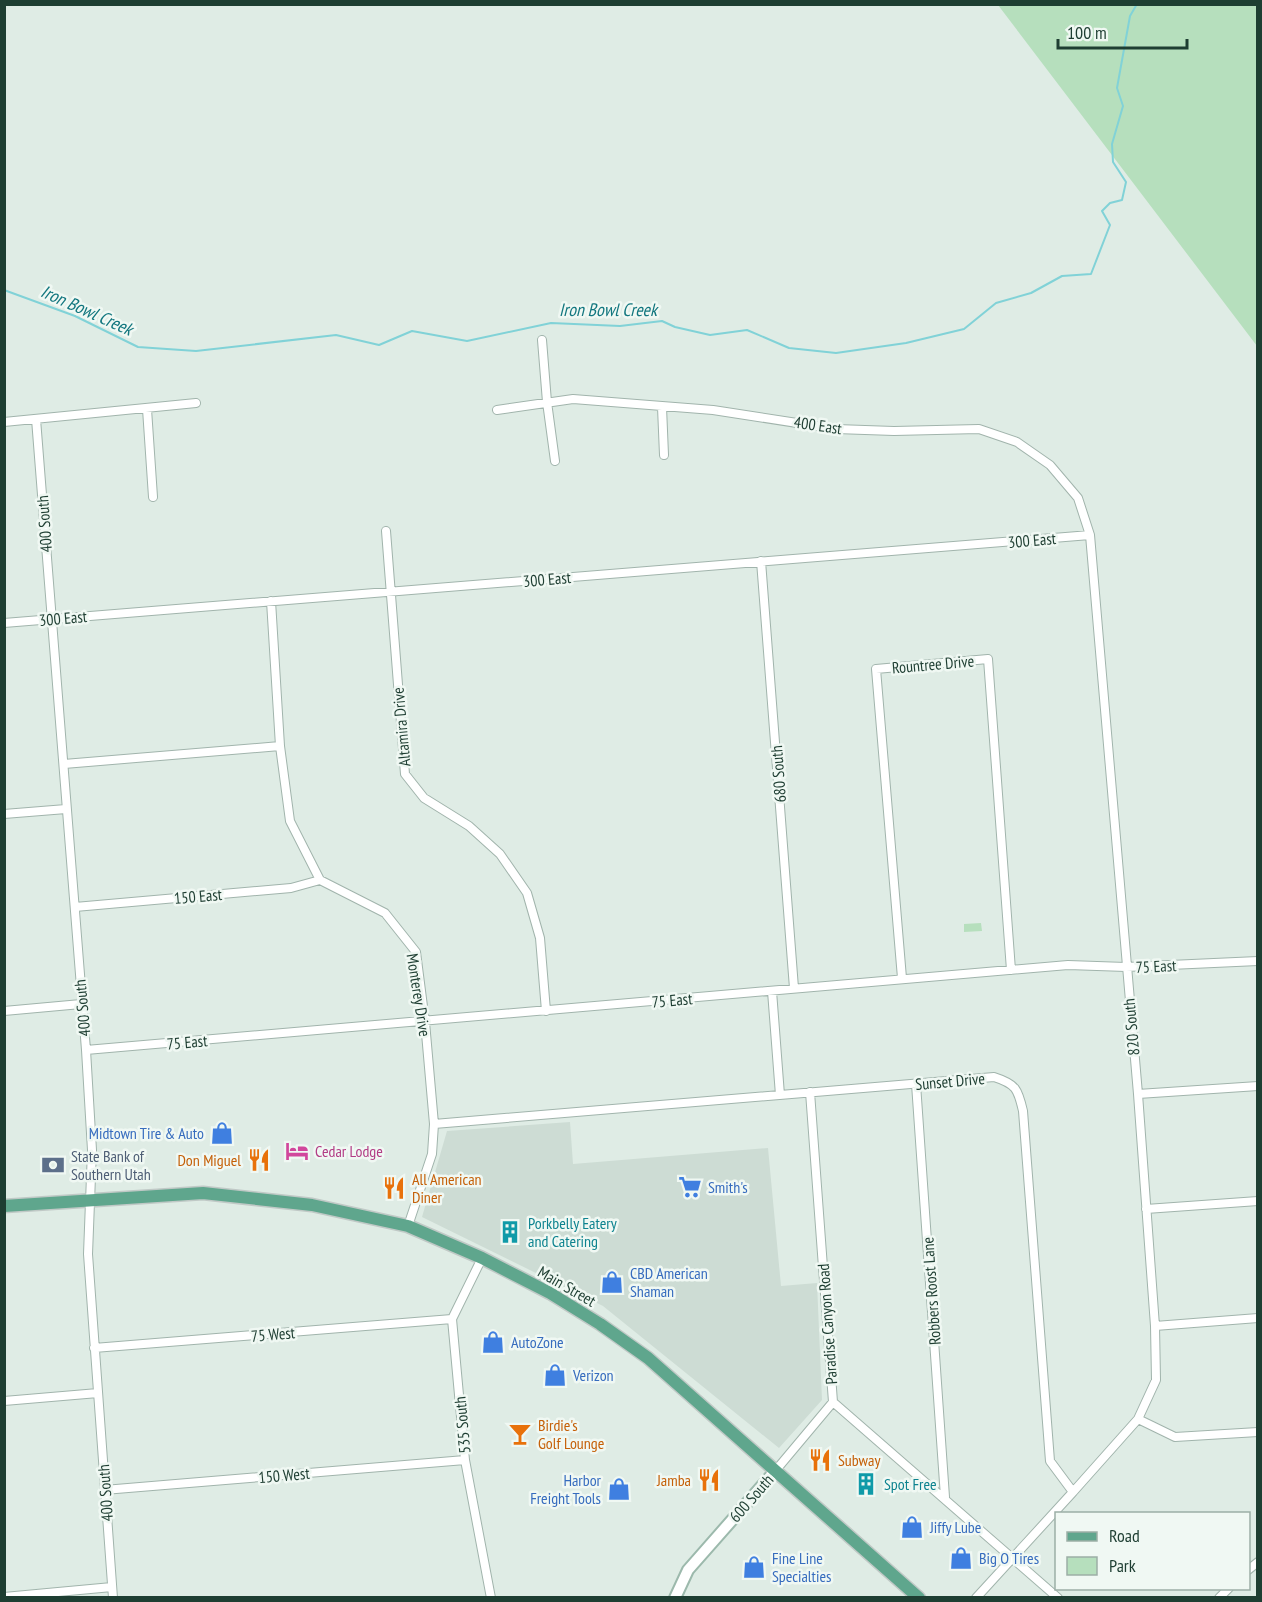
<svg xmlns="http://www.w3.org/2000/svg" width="1262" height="1602" viewBox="0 0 1262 1602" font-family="'PT Sans Narrow',sans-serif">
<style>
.built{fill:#cddcd4}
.green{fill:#b6dfbd}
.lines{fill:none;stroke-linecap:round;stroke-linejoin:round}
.stream{stroke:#81d2d7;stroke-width:2}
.minor-casing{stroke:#a1b4ac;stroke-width:10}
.secondary-casing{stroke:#9cb9ac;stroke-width:14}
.primary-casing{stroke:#c0c9c6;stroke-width:15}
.minor{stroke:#fff;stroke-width:8}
.secondary{stroke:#fff;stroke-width:10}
.primary{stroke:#5fa68d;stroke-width:12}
.labels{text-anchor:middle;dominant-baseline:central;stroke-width:5;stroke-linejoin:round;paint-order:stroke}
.street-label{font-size:16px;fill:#1e3e32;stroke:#f0f8f3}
.shop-label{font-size:16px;fill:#366cbe;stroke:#f0f8f3;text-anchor:start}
.hotel-label{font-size:16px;fill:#b23c85;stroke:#f0f8f3;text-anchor:start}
.service-label{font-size:16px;fill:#4e5e75;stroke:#f0f8f3;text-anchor:start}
.food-label{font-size:16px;fill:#c56008;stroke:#f0f8f3;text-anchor:start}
.culture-label{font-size:16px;fill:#0d838f;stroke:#f0f8f3;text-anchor:start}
.water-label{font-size:18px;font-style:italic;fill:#13777f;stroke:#f0f8f3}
</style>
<rect width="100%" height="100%" fill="#dfece5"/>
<!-- built -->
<path class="built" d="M 570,1122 L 573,1164 L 768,1148 L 781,1286 L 817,1283 L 822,1400 L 779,1448 L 603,1306 L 422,1217 L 447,1131 Z"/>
<!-- green -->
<path class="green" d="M 998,5 L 1257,5 L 1257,346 Z
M 981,923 L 982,931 L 964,932 L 964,924 Z"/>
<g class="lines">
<!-- stream -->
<path class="stream" d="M 4,290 L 75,316 L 138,347 L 196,351 L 336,335 L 379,345 L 412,331 L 467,341 L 551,323 L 620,326 L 662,321 L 675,327 L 710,335 L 747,330 L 789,348 L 836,353 L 906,343 L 964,329 L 996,303 L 1031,293 L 1062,276 L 1091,274 L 1110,225 L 1102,211 L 1110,203 L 1122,200 L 1126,182 L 1113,162 L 1112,144 L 1123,106 L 1117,88 L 1130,16 L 1137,4"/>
<!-- minor casing -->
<g class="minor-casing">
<path id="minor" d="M 542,340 L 547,402 L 555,461
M 662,407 L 664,455
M 147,409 L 153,497
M 497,410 L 573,399 L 713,410 L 836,429 L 894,431 L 979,429 L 1017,442 L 1050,465 L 1078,498 L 1090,535 L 1138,1094 L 1155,1326 L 1156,1380 L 1138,1419 L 1073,1492
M 36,419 L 86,1050 L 92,1150 L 88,1254 L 113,1598
M 4,422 L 196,403
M 386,531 L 405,774 L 424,798 L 469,826 L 500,854 L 527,893 L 540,938 L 546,1011
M 761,561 L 794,988
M 271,601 L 280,746 L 290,821 L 320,880 L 385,913 L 416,952 L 425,1022 L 434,1124 L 432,1154 L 408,1226
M 4,623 L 1090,535
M 64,764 L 280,746
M 4,814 L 66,809
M 75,907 L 291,888 L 320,880
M 902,978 L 876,669 L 988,659 L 1011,970
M 772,991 L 780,1095
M 4,1011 L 81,1004
M 86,1050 L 1068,965 L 1126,967 L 1258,961
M 916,1084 L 945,1497
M 810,1092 L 833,1402 L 1058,1598
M 1138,1094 L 1258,1086
M 434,1124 L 994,1077 C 1016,1084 1018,1089 1023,1111 L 1050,1461 L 1073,1492 L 976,1598
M 1146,1209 L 1258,1201
M 482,1258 L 452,1319 L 465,1460 L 491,1598
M 1155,1326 L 1258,1318
M 94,1348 L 452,1319
M 4,1401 L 98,1393
M 1138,1419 L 1175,1437 L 1258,1432
M 776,1470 L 833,1402
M 104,1490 L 465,1460
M 1248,1570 L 1258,1562
M 4,1597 L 112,1587
M 1219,1598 L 1229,1588"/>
</g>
<!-- secondary casing -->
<g class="secondary-casing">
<path id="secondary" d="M 675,1598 L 688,1570 L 776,1470"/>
</g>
<!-- primary casing -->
<g class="primary-casing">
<path id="primary" d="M 4,1206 L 203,1193 L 312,1205 L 408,1226 L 482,1258 L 550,1293 L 600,1324 L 648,1358 L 919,1598"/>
</g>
<!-- minor -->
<use href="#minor" class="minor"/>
<!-- secondary -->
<use href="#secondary" class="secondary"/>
<!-- primary -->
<use href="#primary" class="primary"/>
</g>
<!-- icons -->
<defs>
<g id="shop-bare" transform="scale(1.8)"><path d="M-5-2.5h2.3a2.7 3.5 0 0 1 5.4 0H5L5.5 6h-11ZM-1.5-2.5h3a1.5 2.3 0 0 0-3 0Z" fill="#3f7fe0" stroke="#f0f8f3" stroke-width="2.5" paint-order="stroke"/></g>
<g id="hotel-bare" transform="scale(1.8)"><path d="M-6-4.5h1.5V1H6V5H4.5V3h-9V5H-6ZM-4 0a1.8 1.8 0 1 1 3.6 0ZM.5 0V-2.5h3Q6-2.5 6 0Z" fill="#d1479c" stroke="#f0f8f3" stroke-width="2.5" paint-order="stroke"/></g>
<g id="restaurant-bare" transform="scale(1.8)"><path d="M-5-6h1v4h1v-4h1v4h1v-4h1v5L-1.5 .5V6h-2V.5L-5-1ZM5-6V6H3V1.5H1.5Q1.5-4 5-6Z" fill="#e8710a" stroke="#f0f8f3" stroke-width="2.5" paint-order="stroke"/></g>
<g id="bank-bare" transform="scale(1.8)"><path d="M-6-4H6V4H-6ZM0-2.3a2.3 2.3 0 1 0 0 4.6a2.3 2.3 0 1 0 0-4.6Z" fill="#5c6f8a" stroke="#f0f8f3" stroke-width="2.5" paint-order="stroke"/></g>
<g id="supermarket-bare" transform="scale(1.8)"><path d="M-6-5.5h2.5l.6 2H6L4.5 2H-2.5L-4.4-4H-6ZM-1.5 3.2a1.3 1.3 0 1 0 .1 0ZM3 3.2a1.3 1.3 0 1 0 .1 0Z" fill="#3f7fe0" stroke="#f0f8f3" stroke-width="2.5" paint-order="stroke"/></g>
<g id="building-bare" transform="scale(1.8)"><path d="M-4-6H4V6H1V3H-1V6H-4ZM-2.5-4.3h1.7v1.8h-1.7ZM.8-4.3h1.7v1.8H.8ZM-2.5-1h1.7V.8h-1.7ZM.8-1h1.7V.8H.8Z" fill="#0f9aa8" stroke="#f0f8f3" stroke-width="2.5" paint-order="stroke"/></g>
<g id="bar-bare" transform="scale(1.8)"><path d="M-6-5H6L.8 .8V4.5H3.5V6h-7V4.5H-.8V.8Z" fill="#e8710a" stroke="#f0f8f3" stroke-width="2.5" paint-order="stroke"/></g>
</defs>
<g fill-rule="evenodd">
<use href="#shop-bare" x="222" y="1133"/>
<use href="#hotel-bare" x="297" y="1151"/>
<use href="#restaurant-bare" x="259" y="1160"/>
<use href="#bank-bare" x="53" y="1165"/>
<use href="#supermarket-bare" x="690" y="1187"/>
<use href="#restaurant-bare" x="394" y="1188"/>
<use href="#building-bare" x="510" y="1232"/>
<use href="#shop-bare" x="612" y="1282"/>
<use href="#shop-bare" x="493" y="1342"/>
<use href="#shop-bare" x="555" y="1375"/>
<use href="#bar-bare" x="520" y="1434"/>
<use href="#restaurant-bare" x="820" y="1460"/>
<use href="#restaurant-bare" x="709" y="1480"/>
<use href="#building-bare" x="866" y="1484"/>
<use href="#shop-bare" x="619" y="1489"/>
<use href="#shop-bare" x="912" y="1527"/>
<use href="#shop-bare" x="961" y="1558"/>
<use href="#shop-bare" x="754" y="1567"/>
</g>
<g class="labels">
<!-- street labels -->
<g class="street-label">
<text transform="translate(818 425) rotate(8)">400 East</text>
<text transform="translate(44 524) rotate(-94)">400 South</text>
<text transform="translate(1032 540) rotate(-5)">300 East</text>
<text transform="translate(547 579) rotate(-5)">300 East</text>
<text transform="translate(63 618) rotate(-5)">300 East</text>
<text transform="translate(933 664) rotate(-5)">Rountree Drive</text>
<text transform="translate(401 727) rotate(-95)">Altamira Drive</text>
<text transform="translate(778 774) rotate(-94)">680 South</text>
<text transform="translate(198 896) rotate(-5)">150 East</text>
<text transform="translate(1156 966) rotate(-3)">75 East</text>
<text transform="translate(419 995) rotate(81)">Monterey Drive</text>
<text transform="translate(672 1000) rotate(-5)">75 East</text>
<text transform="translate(82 1008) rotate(-95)">400 South</text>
<text transform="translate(1131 1027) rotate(-95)">820 South</text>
<text transform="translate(187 1042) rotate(-5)">75 East</text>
<text transform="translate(950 1081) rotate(-5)">Sunset Drive</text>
<text transform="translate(567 1286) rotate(30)">Main Street</text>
<text transform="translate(931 1291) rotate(-94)">Robbers Roost Lane</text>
<text transform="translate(827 1324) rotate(-94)">Paradise Canyon Road</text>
<text transform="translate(273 1334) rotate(-5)">75 West</text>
<text transform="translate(462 1425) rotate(-95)">535 South</text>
<text transform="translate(284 1475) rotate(-5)">150 West</text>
<text transform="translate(105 1493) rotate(-94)">400 South</text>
<text transform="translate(751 1498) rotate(-49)">600 South</text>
</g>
<!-- shop labels -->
<g class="shop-label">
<text x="204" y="1133" text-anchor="end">Midtown Tire &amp; Auto</text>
<text x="708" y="1187">Smith's</text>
<text x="630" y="1273">CBD American<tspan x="630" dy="18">Shaman</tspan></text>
<text x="511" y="1342">AutoZone</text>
<text x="573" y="1375">Verizon</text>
<text x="601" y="1480" text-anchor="end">Harbor<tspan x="601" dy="18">Freight Tools</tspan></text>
<text x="930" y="1527">Jiffy Lube</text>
<text x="772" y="1558">Fine Line<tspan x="772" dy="18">Specialties</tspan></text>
<text x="979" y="1558">Big O Tires</text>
</g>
<!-- hotel labels -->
<g class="hotel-label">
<text x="315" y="1151">Cedar Lodge</text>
</g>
<!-- service labels -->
<g class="service-label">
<text x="71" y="1156">State Bank of<tspan x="71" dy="18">Southern Utah</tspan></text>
</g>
<!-- food labels -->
<g class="food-label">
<text x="241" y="1160" text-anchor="end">Don Miguel</text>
<text x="412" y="1179">All American<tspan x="412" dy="18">Diner</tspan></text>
<text x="538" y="1425">Birdie's<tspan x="538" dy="18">Golf Lounge</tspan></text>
<text x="838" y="1460">Subway</text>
<text x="691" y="1480" text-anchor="end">Jamba</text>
</g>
<!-- culture labels -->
<g class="culture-label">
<text x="528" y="1223">Porkbelly Eatery<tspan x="528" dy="18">and Catering</tspan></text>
<text x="884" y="1484">Spot Free</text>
</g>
<!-- water labels -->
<g class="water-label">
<text x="608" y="309">Iron Bowl Creek</text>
<text transform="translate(87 310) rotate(24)">Iron Bowl Creek</text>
</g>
</g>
<!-- border -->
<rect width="1262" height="1602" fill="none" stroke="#1e3e32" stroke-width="12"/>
<!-- legend -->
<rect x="1055" y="1512" width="195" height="78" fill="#f0f8f3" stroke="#9caea6" stroke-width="1.5"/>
<rect x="1067" y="1532" width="30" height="9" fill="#5fa68d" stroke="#9caea6" stroke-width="1.5"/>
<text x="1109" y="1542" font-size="18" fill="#1e3e32">Road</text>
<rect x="1067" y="1557" width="30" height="18" fill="#b6dfbd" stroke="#9caea6" stroke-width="1.5"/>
<text x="1109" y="1572" font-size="18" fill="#1e3e32">Park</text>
<!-- scale -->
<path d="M1058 39v9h129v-9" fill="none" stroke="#1e3e32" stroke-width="3"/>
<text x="1067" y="39" font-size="18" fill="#1e3e32" stroke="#f0f8f3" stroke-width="4.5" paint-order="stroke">100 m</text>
</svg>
